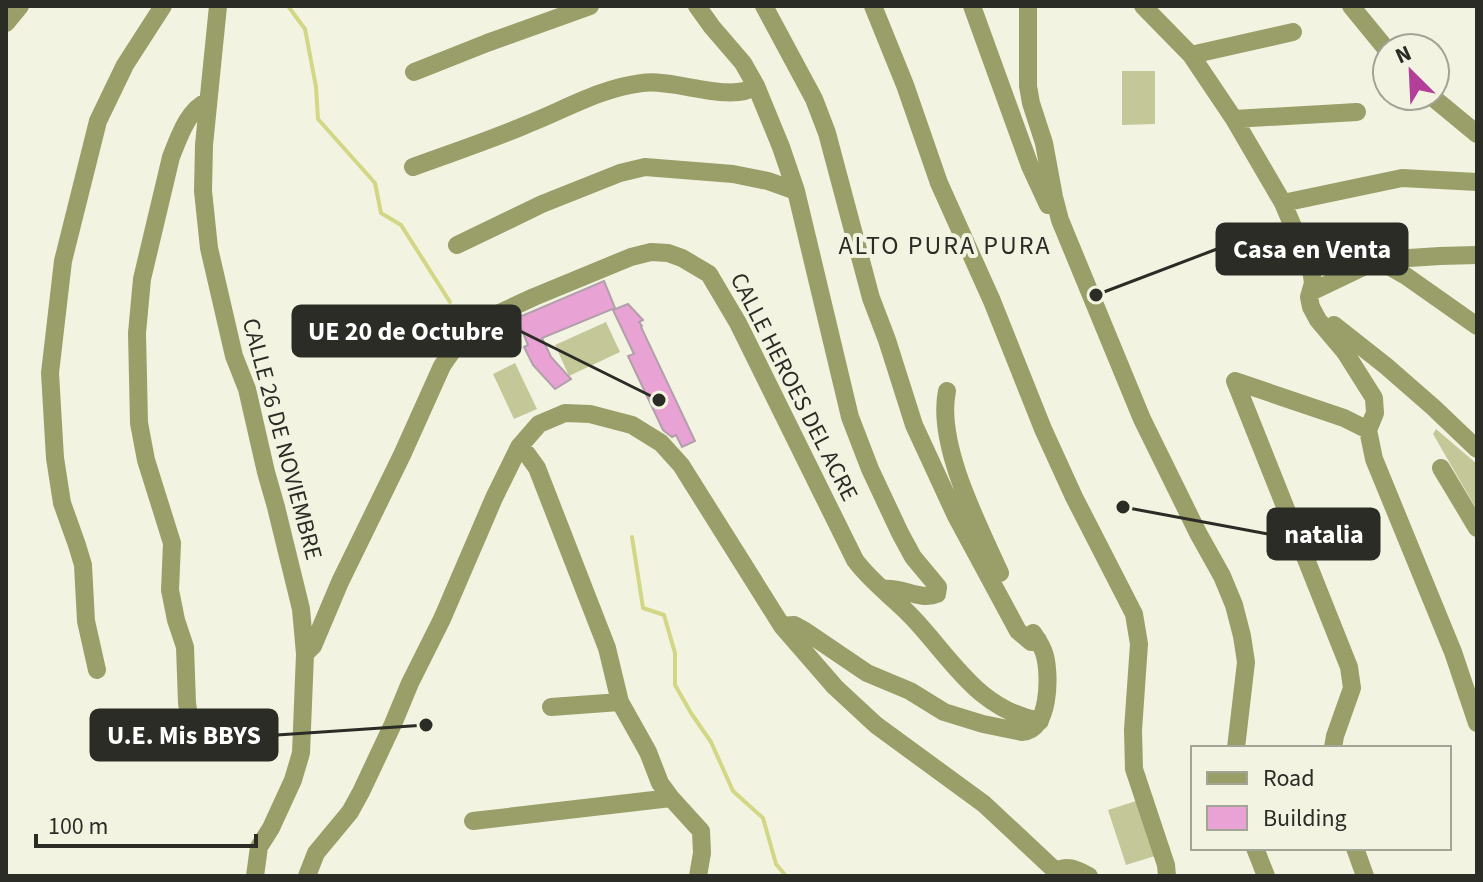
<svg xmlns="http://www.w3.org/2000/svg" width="1483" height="882" viewBox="0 0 1483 882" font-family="'Source Sans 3',sans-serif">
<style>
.green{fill:#c4c899}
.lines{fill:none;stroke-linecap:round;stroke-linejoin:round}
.stream{stroke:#d2d786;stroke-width:4}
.building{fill:#e9a2d4;stroke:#b1a0ab;stroke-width:2}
.minor{stroke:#9a9e68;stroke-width:18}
.labels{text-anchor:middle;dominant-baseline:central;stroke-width:8;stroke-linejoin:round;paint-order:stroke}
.street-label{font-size:24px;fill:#2b2c25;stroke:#f2f4e1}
.neighbourhood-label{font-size:26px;letter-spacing:2px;fill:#2b2c25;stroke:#f2f4e1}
.leader{fill:none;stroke:#2b2c25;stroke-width:3}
.callout-dot{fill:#2b2c25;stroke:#f2f4e1;stroke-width:3}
.callout{fill:#2b2c25;stroke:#2b2c25;stroke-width:3}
.callout-label{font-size:26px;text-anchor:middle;font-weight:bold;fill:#fff}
</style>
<rect width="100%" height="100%" fill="#f2f4e1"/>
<!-- green -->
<path class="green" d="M 1122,71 L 1155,71 L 1155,124 L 1122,125 Z
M 606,322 L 620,352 L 569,376 L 555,345 Z
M 515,363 L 537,409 L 514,419 L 493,374 Z
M 1436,429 L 1477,464 L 1477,510 L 1433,434 Z
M 1139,800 L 1158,855 L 1126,865 L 1108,810 Z"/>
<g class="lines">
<!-- stream -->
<path class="stream" d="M 288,6 L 305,29 L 316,87 L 318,119 L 375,183 L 381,213 L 401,225 L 450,302
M 632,537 L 643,608 L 664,615 L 675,653 L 675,685 L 691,713 L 711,742 L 733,791 L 763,818 L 776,864 L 786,876"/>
</g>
<!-- building -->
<path class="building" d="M 604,281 L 615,308 L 542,338 L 551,357 L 571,379 L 555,389 L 533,365 L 524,347 L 528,345 L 517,318 Z
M 628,304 L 643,320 L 639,322 L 642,326 L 641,327 L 695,441 L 682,447 L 676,435 L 672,437 L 663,430 L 628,356 L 634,354 L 613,310 Z"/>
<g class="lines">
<!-- minor -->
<path class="minor" d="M 218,6 L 204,145 L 203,191 L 209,248 L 234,356 L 247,389 L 266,472 L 276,507 L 301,609 L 305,654 L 301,753 L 293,780 L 271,828 L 259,847 L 255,876
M 697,6 L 712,27 L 743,63 L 756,86 L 781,147 L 796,191 L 850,417 L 870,469 L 900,533 L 913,557 L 938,587 L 937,594 C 920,601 903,587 884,589
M 764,6 L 814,99 L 827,133 L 871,298 L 887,340 L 914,425 L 956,516 L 1018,631 L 1031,642 L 1038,640
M 873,6 L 905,85 L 939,183 L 992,301 L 1043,429 L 1074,497 L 1134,614 L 1139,644 L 1133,730 L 1134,769 L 1166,865 L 1167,876
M 972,6 L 1030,166 L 1048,205
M 1028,6 L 1028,86 L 1031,103 L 1044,143 L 1054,197 L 1060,220 L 1142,419 L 1198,533 L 1222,576 L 1234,605 L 1242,636 L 1246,662 L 1236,748
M 1143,6 L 1191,55 L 1234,119 L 1283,203 L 1311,269 L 1313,283 L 1309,297 L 1311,307 L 1318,320 L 1345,352 L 1374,398 L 1375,413 L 1368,430 L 1374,459 L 1453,652 L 1477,723
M 1351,6 L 1387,50
M 6,23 L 20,6
M 1191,55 L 1293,32
M 414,72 L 487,43 L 590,6
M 1431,96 L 1477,134
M 1234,119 L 1357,112
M 413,167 C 451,153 491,140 528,124 C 566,109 601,88 642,83 C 674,78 730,104 756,86
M 1283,203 L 1402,178 L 1477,182
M 457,245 L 542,204 L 620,173 L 645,167 L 733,174 L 768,181 L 796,191
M 1378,260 L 1406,276 L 1477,326
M 1311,292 L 1378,260 L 1440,256 L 1477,255
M 1334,325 L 1386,366 L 1433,407 L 1477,449
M 1235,381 L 1349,667 L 1352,688 L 1335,736 L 1333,748
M 1235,381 L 1344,418 L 1368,430
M 947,391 C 936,444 978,524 1000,573
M 519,447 L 527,454 L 537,468 L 607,648 L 620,702 L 648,752 L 660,783 L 671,798 L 701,831 L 702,853 L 698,876
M 1441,468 L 1477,528
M 782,626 L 794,625 L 805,631 L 867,673 L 910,691 L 944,712 L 983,724 L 1022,732 C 1050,731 1050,676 1045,656 C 1043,648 1038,640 1033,633
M 305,654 L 313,646 L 340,582 L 402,455 L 442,366 L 469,327 L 534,297 L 631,257 L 651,252 L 668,253 L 682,258 L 709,274 L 738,323 L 855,560 C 871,582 894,598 912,617 C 952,659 978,710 1040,721
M 97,670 L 86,621 L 83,565 L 77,545 L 62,503 L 55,458 L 50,373 L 63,261 L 98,121 L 125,65 L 163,6
M 551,707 L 620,702
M 191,750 L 191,730 L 187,703 L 185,647 L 176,620 L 170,590 L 172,543 L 146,460 L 139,423 L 137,333 L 142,279 L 171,157 C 179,137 188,109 208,101
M 473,821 L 671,798
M 1255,848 L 1266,876
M 1355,848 L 1365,876
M 1056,872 C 1066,863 1079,871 1089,876
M 307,876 L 316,853 L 350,812 L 361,792 L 393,724 L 410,683 L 442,619 L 494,498 L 519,447 L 539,424 L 565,413 L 590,414 L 632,425 L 661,443 L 681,465 L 782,626 L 835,687 L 876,725 L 984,804 L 1061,876"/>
</g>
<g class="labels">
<!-- street labels -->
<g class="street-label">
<text transform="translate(794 387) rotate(63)">CALLE HEROES DEL ACRE</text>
<text transform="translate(282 439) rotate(75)">CALLE 26 DE NOVIEMBRE</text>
</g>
<!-- neighbourhood labels -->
<g class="neighbourhood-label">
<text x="945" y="245">ALTO PURA PURA</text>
</g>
</g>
<!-- callouts -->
<path class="leader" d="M1096 295L1217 249M659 400L520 331M1123 507L1268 534M426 725L277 735"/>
<g class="callout-dot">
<circle cx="1096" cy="295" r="8"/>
<circle cx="659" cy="400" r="8"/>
<circle cx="1123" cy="507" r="8"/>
<circle cx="426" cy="725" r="8"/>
</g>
<g class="callout">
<rect x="1217" y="224" width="190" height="50" rx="8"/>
<rect x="293" y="306" width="227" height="50" rx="8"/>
<rect x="1268" y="509" width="111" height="50" rx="8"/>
<rect x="91" y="710" width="186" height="50" rx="8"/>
</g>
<g class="callout-label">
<text x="1312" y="258">Casa en Venta</text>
<text x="406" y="340">UE 20 de Octubre</text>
<text x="1324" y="543">natalia</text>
<text x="184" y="744">U.E. Mis BBYS</text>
</g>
<!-- border -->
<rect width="1483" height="882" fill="none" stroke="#2b2c25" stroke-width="16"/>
<!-- legend -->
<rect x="1191" y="746" width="260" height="104" fill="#f2f4e1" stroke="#a2a496" stroke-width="2"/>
<rect x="1207" y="772" width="40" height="12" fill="#9a9e68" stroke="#a2a496" stroke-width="2"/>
<text x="1263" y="786" font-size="24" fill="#2b2c25">Road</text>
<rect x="1207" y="806" width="40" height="24" fill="#e9a2d4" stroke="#a2a496" stroke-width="2"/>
<text x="1263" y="826" font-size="24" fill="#2b2c25">Building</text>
<!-- north arrow -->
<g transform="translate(1411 72) rotate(336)"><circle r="38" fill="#f2f4e1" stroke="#a2a496" stroke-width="2"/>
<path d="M0-6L14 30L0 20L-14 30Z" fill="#b33f98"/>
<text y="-12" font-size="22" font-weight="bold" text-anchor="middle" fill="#2b2c25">N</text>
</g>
<!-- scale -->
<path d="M36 834v12h220v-12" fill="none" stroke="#2b2c25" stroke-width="4"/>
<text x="48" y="834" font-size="24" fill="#2b2c25" stroke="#f2f4e1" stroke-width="6" paint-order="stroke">100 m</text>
</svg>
